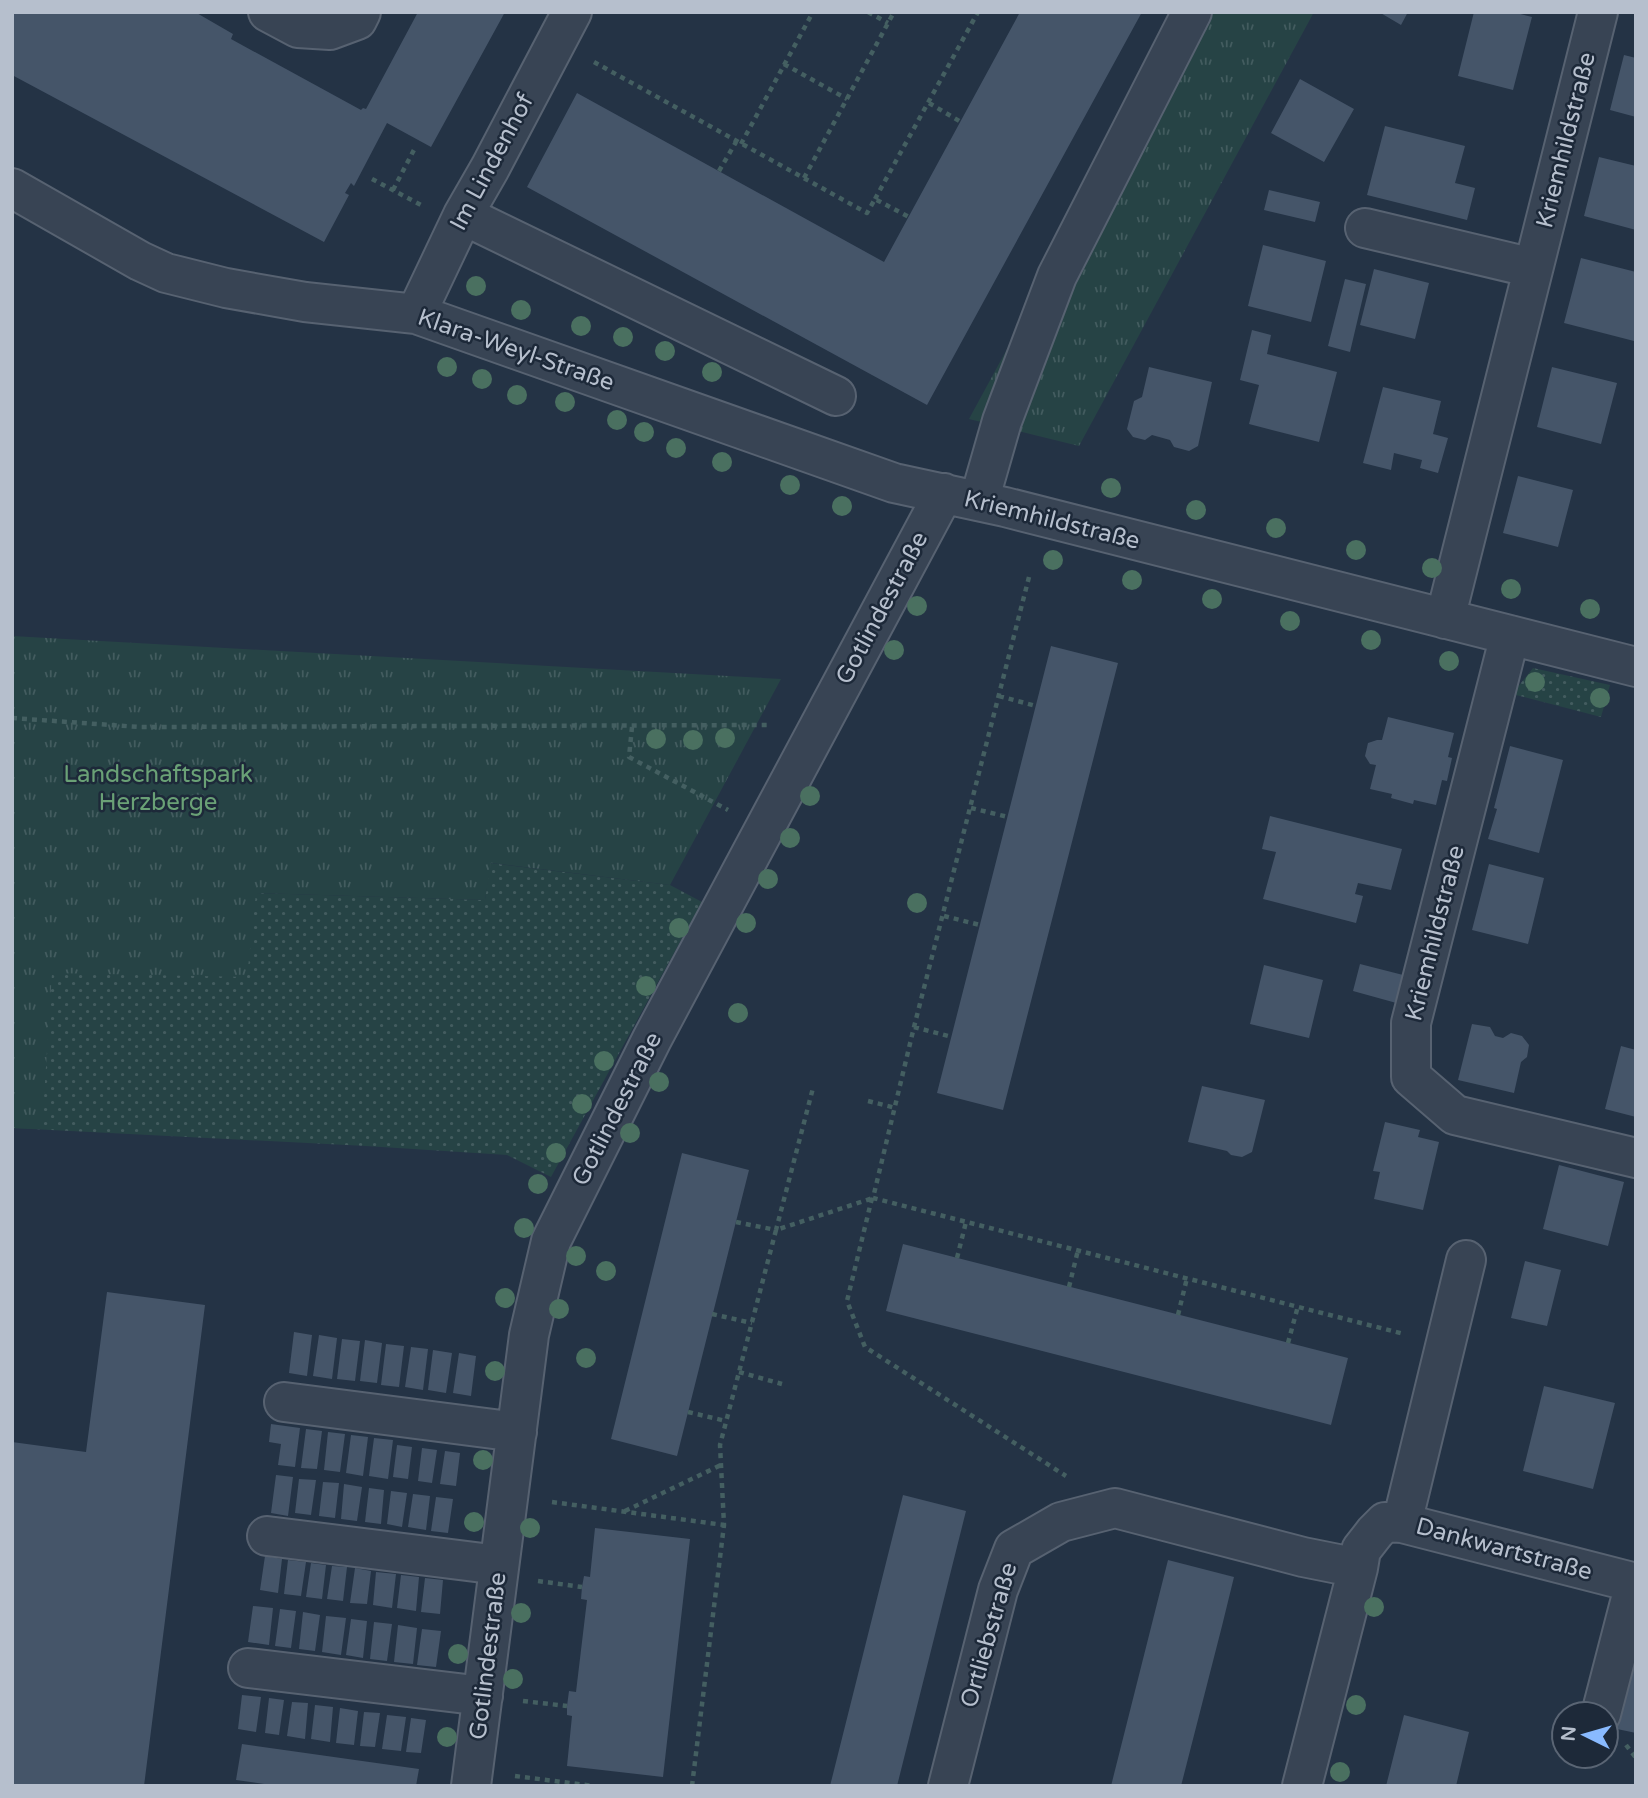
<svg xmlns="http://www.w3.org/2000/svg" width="1648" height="1798" viewBox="0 0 1648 1798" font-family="'Varela Round',sans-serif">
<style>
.grass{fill:url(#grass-dots)}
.park{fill:url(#park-tufts)}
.building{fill:#455569}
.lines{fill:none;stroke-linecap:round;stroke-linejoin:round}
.minor-casing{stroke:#576271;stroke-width:42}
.path{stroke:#445f61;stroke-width:4.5;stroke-dasharray:5 5;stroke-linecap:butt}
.minor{stroke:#384454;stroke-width:38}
.tree{fill:#4a7060}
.labels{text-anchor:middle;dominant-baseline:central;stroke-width:5;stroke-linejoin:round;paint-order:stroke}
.street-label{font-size:24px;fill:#b6bfcd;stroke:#1d2939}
.park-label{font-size:24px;fill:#6aa176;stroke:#1d2939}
</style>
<defs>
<pattern id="grass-dots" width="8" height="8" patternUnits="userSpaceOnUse" patternTransform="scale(1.75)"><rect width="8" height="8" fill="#264345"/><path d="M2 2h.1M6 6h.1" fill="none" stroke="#435c5f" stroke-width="1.8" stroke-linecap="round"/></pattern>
<pattern id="park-tufts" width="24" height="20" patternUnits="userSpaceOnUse" patternTransform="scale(1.75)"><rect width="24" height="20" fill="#264345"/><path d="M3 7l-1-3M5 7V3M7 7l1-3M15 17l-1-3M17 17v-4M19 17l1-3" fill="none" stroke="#435c5f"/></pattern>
</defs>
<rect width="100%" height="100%" fill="#243345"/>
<!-- grass -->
<path class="grass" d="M 1533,668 L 1610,685 L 1601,717 L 1512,694 Z
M 12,725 L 256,893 L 485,900 L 490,863 L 670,885 L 702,902 L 551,1177 L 507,1155 L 366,1146 L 12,1128 Z"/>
<!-- park -->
<path class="park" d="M 1190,12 L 1314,12 L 1079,446 L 969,419 Z
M 12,636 L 781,679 L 670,885 L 491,863 L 485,900 L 256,893 L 247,977 L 52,973 L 42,1129 L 12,1128 Z"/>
<!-- building -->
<path class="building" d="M 12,12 L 195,12 L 233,34 L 231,39 L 361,110 L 363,108 L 366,109 L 418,12 L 505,12 L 431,147 L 387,123 L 354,186 L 351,183 L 345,193 L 349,195 L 324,242 L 12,75 Z
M 1020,12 L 1142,12 L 927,405 L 527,187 L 577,93 L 884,262 Z
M 1379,12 L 1408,12 L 1401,25 Z
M 1474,12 L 1513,12 L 1532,17 L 1513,90 L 1458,76 Z
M 1624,55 L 1636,58 L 1636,117 L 1610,110 Z
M 1300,79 L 1354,109 L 1324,162 L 1271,133 Z
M 1385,126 L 1465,146 L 1455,183 L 1475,188 L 1467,220 L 1367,195 Z
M 1599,157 L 1636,166 L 1636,230 L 1584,216 Z
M 1269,190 L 1320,202 L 1315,222 L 1264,210 Z
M 1263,245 L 1326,261 L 1311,322 L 1248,306 Z
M 1581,258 L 1636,272 L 1636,332 L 1634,341 L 1564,323 Z
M 1374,269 L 1429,283 L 1415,339 L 1360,325 Z
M 1345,279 L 1366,284 L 1350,352 L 1328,346 Z
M 1252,330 L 1271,335 L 1267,354 L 1337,372 L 1319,442 L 1249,424 L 1259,385 L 1240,380 Z
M 1149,367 L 1212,382 L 1198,446 L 1189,451 L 1174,447 L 1170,440 L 1152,435 L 1145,440 L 1133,437 L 1127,429 L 1134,401 L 1142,397 Z
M 1552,367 L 1617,383 L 1601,444 L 1537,427 Z
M 1383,387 L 1441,401 L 1433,434 L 1448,438 L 1438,473 L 1420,468 L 1422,460 L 1394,453 L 1391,470 L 1363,463 Z
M 1518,476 L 1573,490 L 1558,547 L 1503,533 Z
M 1051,646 L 1118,663 L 1003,1110 L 937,1093 Z
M 1388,717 L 1454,733 L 1448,757 L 1452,758 L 1447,781 L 1442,780 L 1436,805 L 1414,800 L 1413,804 L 1391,798 L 1392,794 L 1370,789 L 1376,765 L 1370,764 L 1365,756 L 1368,743 L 1377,740 L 1382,740 Z
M 1510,746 L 1563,760 L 1539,853 L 1488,839 L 1497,809 L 1494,808 Z
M 1270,816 L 1402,849 L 1391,890 L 1358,883 L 1355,894 L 1363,896 L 1356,923 L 1263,899 L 1276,852 L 1262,849 Z
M 1489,864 L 1544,878 L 1528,944 L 1472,930 Z
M 1360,964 L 1407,976 L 1400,1004 L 1353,991 Z
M 1264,965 L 1323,980 L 1309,1038 L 1250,1024 Z
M 1472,1024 L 1490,1027 L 1495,1036 L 1503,1038 L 1511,1033 L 1522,1036 L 1529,1045 L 1527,1057 L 1521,1062 L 1514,1093 L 1458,1080 Z
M 1621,1046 L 1636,1050 L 1636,1117 L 1605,1109 Z
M 1202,1086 L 1265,1100 L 1252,1152 L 1242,1157 L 1231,1155 L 1227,1151 L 1188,1142 Z
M 1385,1122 L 1420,1130 L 1418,1137 L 1439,1142 L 1423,1210 L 1374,1199 L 1380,1172 L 1373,1171 Z
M 682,1153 L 749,1170 L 677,1456 L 611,1439 Z
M 1559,1165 L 1624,1182 L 1608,1246 L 1543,1229 Z
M 903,1244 L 1348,1358 L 1331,1425 L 886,1311 Z
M 1525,1261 L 1561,1270 L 1547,1326 L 1511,1318 Z
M 107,1292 L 205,1305 L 144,1786 L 12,1786 L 12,1442 L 86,1452 Z
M 294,1332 L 312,1335 L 307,1376 L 289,1373 Z
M 319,1335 L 337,1338 L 332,1379 L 313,1376 Z
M 342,1339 L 360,1341 L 355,1381 L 337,1379 Z
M 365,1340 L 382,1343 L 377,1383 L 360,1381 Z
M 386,1344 L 404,1346 L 399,1387 L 381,1385 Z
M 411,1347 L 428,1349 L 423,1390 L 405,1387 Z
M 433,1350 L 452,1353 L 446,1393 L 428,1390 Z
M 459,1353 L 476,1356 L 471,1396 L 453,1393 Z
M 1544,1386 L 1615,1403 L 1593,1489 L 1523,1471 Z
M 271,1424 L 300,1428 L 295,1467 L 278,1465 L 281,1444 L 269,1442 Z
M 306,1429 L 322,1431 L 317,1469 L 301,1468 Z
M 328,1432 L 345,1434 L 340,1472 L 324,1470 Z
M 351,1435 L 368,1437 L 363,1476 L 346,1473 Z
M 374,1438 L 393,1440 L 388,1479 L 369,1476 Z
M 397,1445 L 412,1447 L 408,1479 L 393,1477 Z
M 422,1448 L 437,1450 L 432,1483 L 418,1481 Z
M 445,1451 L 460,1453 L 456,1486 L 440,1484 Z
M 276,1475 L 293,1477 L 288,1516 L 271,1513 Z
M 299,1479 L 316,1480 L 311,1515 L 295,1513 Z
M 323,1482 L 339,1483 L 335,1518 L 319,1516 Z
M 344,1484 L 362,1487 L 357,1521 L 341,1519 Z
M 369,1488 L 384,1490 L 381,1524 L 365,1522 Z
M 391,1491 L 407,1493 L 402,1527 L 387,1524 Z
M 413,1494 L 430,1496 L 426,1530 L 408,1527 Z
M 903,1495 L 966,1511 L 897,1786 L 830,1786 Z
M 436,1497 L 453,1499 L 448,1533 L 431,1531 Z
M 595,1528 L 690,1539 L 663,1777 L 567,1766 L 572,1716 L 567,1715 L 567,1706 L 569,1691 L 576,1692 L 587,1600 L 581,1599 L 582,1587 L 584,1576 L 590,1577 Z
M 265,1556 L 282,1559 L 278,1593 L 260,1590 Z
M 288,1560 L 306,1562 L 301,1596 L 284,1594 Z
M 1168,1560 L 1234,1577 L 1222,1626 L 1181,1786 L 1111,1786 Z
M 311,1563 L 326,1565 L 322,1599 L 306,1597 Z
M 332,1566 L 347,1567 L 343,1601 L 327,1599 Z
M 355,1568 L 371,1571 L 367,1604 L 350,1603 Z
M 376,1572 L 396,1574 L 392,1608 L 373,1605 Z
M 401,1575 L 419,1577 L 416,1611 L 397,1608 Z
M 425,1578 L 443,1580 L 440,1614 L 421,1612 Z
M 253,1606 L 273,1608 L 269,1645 L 248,1642 Z
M 280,1609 L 296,1611 L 291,1648 L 275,1646 Z
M 303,1612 L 320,1615 L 315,1651 L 299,1649 Z
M 326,1616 L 346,1618 L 341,1655 L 322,1652 Z
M 351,1619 L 367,1621 L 363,1658 L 346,1655 Z
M 374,1622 L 392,1624 L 387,1661 L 370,1659 Z
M 398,1625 L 417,1628 L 413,1664 L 394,1662 Z
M 422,1629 L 441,1631 L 436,1667 L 417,1665 Z
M 1635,1659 L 1636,1659 L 1636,1733 L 1617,1729 Z
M 242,1695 L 261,1697 L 256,1732 L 238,1729 Z
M 269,1698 L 284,1700 L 279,1735 L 265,1733 Z
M 292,1702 L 308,1703 L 305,1739 L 287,1736 Z
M 315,1705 L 333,1707 L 330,1742 L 311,1739 Z
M 340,1708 L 358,1711 L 354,1745 L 336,1743 Z
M 364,1712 L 380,1713 L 375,1747 L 360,1746 Z
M 387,1715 L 406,1717 L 401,1751 L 382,1749 Z
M 1404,1715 L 1469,1732 L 1456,1786 L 1386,1786 Z
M 411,1718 L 426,1720 L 421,1753 L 406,1752 Z
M 242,1744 L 419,1769 L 416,1786 L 278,1786 L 236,1780 Z"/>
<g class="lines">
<!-- minor casing -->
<g class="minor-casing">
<path id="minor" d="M 268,12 L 298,28 L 330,30 L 357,20 L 361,12
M 12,188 L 140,261 L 166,273 L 226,288 L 305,302 L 416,314 L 894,483 L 1005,507 L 1636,667
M 463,215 L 836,396
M 1365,228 L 1533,268
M 416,314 L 463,215 L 490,168 L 572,12
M 979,501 L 1002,421 L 1057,276 L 1192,12
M 1445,619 L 1598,12
M 1510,635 L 1411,1023 L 1411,1077 L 1455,1115 L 1636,1158
M 284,1402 L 517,1432
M 1402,1523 L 1466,1260
M 267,1536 L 499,1565
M 248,1668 L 483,1696
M 1601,1714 L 1635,1583
M 471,1786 L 529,1335 L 551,1241 L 652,1039 L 944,493
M 948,1786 L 998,1590 L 1014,1549 L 1061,1522 L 1115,1508 L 1303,1557 L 1358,1568
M 1302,1786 L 1358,1568 L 1361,1550 L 1375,1532 L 1385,1522 L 1402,1523 L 1636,1583"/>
</g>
<!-- path -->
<path class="path" d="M 868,12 L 888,23
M 594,62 L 867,213 L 875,199 L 909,217
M 784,64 L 847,99
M 929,103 L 961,122
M 741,144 L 813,12
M 719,171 L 736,142
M 804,178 L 894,12
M 372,179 L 421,205
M 393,190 L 416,146
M 875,199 L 978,12
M 1029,577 L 914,1027 L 873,1198 L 1404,1334
M 999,696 L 1036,706
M 12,718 L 139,727 L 768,725
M 632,727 L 629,757 L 728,810
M 971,808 L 1008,817
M 944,916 L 980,925
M 914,1027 L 952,1037
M 868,1101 L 896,1108
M 872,1198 L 847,1301 L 865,1347 L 1066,1476
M 736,1222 L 776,1230 L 813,1088
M 957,1258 L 966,1222
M 1069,1287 L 1078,1250
M 712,1314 L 752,1323
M 1178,1315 L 1187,1278
M 1288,1343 L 1298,1306
M 739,1372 L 782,1384
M 688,1412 L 726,1421
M 552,1502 L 724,1525
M 625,1511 L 721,1465
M 538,1581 L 582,1587
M 523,1701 L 567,1706
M 1626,1745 L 1636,1758
M 515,1776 L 594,1786
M 692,1786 L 724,1525 L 720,1445 L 776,1230 L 873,1198"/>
<!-- minor -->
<use href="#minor" class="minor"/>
</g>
<!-- trees -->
<g class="tree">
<circle cx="476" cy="286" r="10"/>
<circle cx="521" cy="310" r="10"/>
<circle cx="581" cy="326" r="10"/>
<circle cx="623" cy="337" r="10"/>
<circle cx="665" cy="351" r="10"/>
<circle cx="447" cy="367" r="10"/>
<circle cx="712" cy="372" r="10"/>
<circle cx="482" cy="379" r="10"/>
<circle cx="517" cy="395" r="10"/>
<circle cx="565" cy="402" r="10"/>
<circle cx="617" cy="420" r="10"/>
<circle cx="644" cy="432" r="10"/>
<circle cx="676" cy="448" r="10"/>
<circle cx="722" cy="462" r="10"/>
<circle cx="790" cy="485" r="10"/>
<circle cx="1111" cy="488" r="10"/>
<circle cx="842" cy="506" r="10"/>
<circle cx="1196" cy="510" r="10"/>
<circle cx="1276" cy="528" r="10"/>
<circle cx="1356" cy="550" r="10"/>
<circle cx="1053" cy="560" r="10"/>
<circle cx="1432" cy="568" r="10"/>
<circle cx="1132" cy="580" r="10"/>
<circle cx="1511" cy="589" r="10"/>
<circle cx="1212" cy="599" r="10"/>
<circle cx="917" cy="606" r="10"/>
<circle cx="1590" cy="609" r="10"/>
<circle cx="1290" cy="621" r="10"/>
<circle cx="1371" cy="640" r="10"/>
<circle cx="894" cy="650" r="10"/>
<circle cx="1449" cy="661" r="10"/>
<circle cx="1535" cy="682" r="10"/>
<circle cx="1600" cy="698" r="10"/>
<circle cx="725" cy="738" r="10"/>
<circle cx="656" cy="739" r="10"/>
<circle cx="693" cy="740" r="10"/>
<circle cx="810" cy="796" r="10"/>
<circle cx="790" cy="838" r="10"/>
<circle cx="768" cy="879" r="10"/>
<circle cx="917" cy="903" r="10"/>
<circle cx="746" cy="923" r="10"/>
<circle cx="679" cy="928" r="10"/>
<circle cx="646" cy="986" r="10"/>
<circle cx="738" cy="1013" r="10"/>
<circle cx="604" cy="1061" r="10"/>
<circle cx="659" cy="1082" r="10"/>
<circle cx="582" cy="1104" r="10"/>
<circle cx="630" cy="1133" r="10"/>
<circle cx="556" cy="1153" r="10"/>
<circle cx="538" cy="1184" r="10"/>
<circle cx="524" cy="1228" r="10"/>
<circle cx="576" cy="1256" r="10"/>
<circle cx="606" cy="1271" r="10"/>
<circle cx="505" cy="1298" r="10"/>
<circle cx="559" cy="1309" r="10"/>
<circle cx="586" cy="1358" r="10"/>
<circle cx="495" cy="1371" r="10"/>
<circle cx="483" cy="1460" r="10"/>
<circle cx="474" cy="1522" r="10"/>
<circle cx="530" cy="1528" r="10"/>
<circle cx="1374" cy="1607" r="10"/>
<circle cx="521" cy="1613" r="10"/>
<circle cx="458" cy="1654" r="10"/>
<circle cx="513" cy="1679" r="10"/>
<circle cx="1356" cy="1705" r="10"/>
<circle cx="447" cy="1737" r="10"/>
<circle cx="1340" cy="1772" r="10"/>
</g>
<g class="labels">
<!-- street labels -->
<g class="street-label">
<text transform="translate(1566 140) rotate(-76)">Kriemhildstraße</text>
<text transform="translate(492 162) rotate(-62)">Im Lindenhof</text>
<text transform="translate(516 350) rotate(19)">Klara-Weyl-Straße</text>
<text transform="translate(1052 520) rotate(14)">Kriemhildstraße</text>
<text transform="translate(882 608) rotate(-62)">Gotlindestraße</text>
<text transform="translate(1435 933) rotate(-76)">Kriemhildstraße</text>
<text transform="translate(617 1109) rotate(-63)">Gotlindestraße</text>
<text transform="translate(1504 1549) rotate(15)">Dankwartstraße</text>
<text transform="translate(989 1635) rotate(-74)">Ortliebstraße</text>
<text transform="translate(488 1656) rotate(-83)">Gotlindestraße</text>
</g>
<!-- park labels -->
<g class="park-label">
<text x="158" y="774">Landschaftspark<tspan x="158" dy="28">Herzberge</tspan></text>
</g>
</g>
<!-- border -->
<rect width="1648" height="1798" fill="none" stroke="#b6bfcd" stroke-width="28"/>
<!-- north arrow -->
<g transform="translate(1585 1735) rotate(275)"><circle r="33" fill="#1d2939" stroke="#5a6574" stroke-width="2"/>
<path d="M0-5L12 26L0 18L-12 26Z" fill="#89baff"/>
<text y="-10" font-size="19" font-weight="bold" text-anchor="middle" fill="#b6bfcd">N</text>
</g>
</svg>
